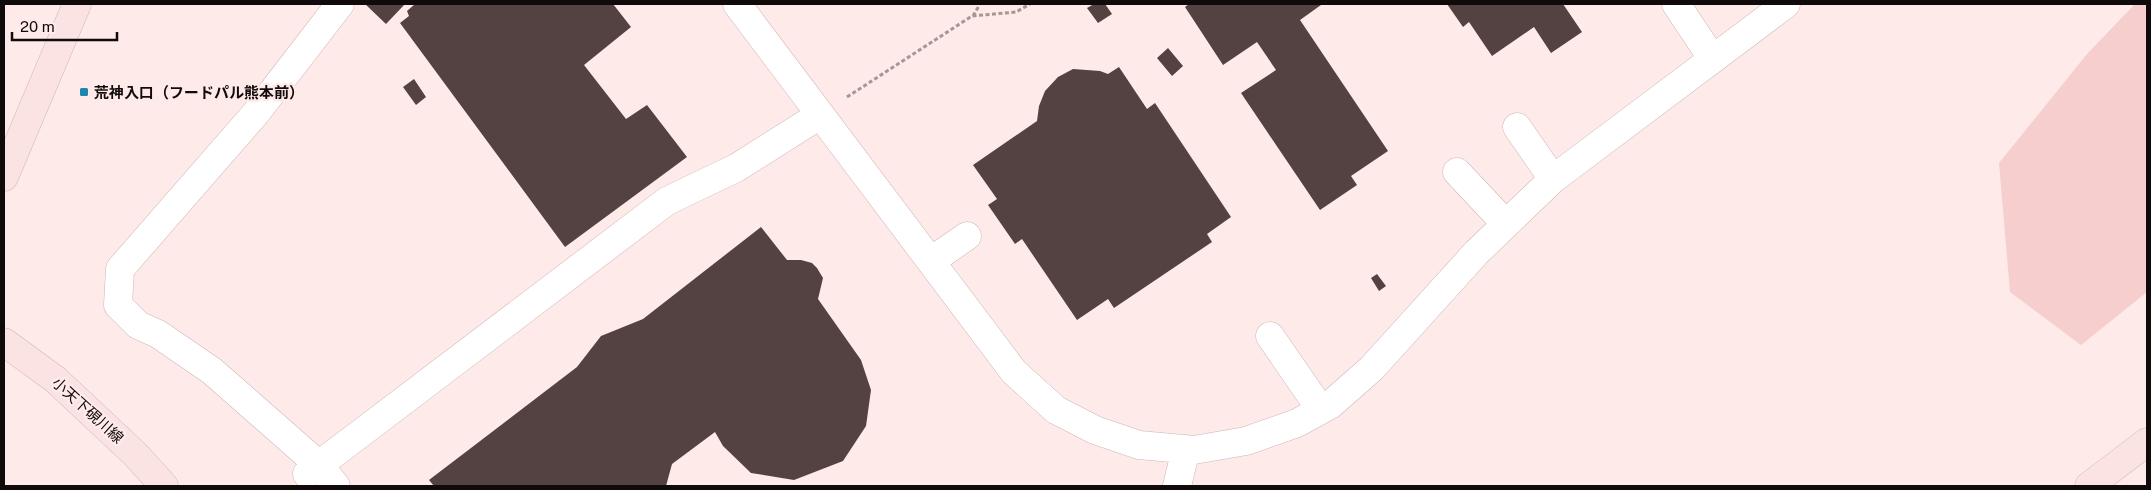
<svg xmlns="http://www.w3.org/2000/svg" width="2151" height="490" viewBox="0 0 2151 490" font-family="'Public Sans','Noto Sans JP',sans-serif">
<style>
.green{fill:#f6cecd}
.building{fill:#544141}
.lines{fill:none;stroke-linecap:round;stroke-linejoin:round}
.minor-casing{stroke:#ceb7b6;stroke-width:29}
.secondary-casing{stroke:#ceb7b6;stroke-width:29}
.path{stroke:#a69797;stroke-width:3;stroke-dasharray:4 2.5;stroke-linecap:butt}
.minor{stroke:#fff;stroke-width:28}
.secondary{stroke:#fae3e2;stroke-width:28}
.poi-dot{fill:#1c86ae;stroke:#fdeae9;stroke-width:2}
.labels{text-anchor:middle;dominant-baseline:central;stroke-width:5;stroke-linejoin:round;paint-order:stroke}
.poi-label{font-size:15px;font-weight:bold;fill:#110a0a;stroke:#fdeae9;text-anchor:start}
.street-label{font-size:15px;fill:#110a0a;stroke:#fdeae9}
</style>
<rect width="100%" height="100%" fill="#fdeae9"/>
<!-- green -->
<path class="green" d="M 2135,4 L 2147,4 L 2147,292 L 2081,345 L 2010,292 L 1999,163 L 2087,54 Z"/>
<!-- building -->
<path class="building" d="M 365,4 L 405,4 L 386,24 Z
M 415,4 L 613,4 L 631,27 L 584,65 L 626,119 L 647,105 L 687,157 L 565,247 L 400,23 L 409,16 L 407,11 Z
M 1094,4 L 1105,4 L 1112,14 L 1098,23 L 1087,8 Z
M 1189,4 L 1320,4 L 1321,5 L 1300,20 L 1388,151 L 1351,176 L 1357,185 L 1320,210 L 1241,93 L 1276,70 L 1257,42 L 1223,65 L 1185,7 Z
M 1447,4 L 1563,4 L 1582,32 L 1551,53 L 1534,27 L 1492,56 L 1469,22 L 1463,27 Z
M 1168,48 L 1183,66 L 1172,76 L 1157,58 Z
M 1119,67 L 1147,109 L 1155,103 L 1231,217 L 1207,234 L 1212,242 L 1114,308 L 1108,299 L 1077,320 L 1022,239 L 1015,244 L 988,205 L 997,199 L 973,165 L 1037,121 L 1039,106 L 1045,91 L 1058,77 L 1073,69 L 1100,71 L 1108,74 Z
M 414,79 L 426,97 L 416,105 L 403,87 Z
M 761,227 L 787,260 L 801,260 L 812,263 L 817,268 L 823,278 L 818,299 L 861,360 L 871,390 L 866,426 L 843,461 L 794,480 L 751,473 L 723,446 L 715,432 L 672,464 L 666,486 L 434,486 L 429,480 L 577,367 L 601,336 L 643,319 Z
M 1377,274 L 1386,286 L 1379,291 L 1371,278 Z"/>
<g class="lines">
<!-- minor casing -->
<g class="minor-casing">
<path id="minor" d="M 737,4 L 1014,372 L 1056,410 L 1095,430 L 1139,445 L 1194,450 L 1246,441 L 1297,423 L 1330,405 L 1372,368 L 1476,253 L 1553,179 L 1786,4
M 1676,4 L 1712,58
M 1517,127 L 1553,179
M 1457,172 L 1506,224
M 931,261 L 967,236
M 1270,336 L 1321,410
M 307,474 L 667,201 L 736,168 L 820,115
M 336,486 L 319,465 L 212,371 L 158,334 L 138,325 L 118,305 L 120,269 L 256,113 L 340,4
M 1177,486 L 1186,449"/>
</g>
<!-- secondary casing -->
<g class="secondary-casing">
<path id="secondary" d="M 4,177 L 77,4
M 4,342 L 56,380 L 136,455 L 164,486
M 2089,486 L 2147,442"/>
</g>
<!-- path -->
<path class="path" d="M 973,16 L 980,4
M 847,97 L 972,16 L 1016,12 L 1030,4"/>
<!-- minor -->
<use href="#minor" class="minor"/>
<!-- secondary -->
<use href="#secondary" class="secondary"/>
</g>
<!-- markers -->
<rect class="poi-dot" x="79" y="87" width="10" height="10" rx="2.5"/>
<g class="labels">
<!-- poi labels -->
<g class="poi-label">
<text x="94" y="92">荒神入口（フードパル熊本前）</text>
</g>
<!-- street labels -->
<g class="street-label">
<text transform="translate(88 410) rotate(42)">小天下硯川線</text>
</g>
</g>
<!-- border -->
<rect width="2151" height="490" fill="none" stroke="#110a0a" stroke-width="10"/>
<!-- scale -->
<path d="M12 32v8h105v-8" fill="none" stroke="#110a0a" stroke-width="2.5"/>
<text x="20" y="32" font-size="15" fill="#110a0a" stroke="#fdeae9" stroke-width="4" paint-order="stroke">20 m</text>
</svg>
